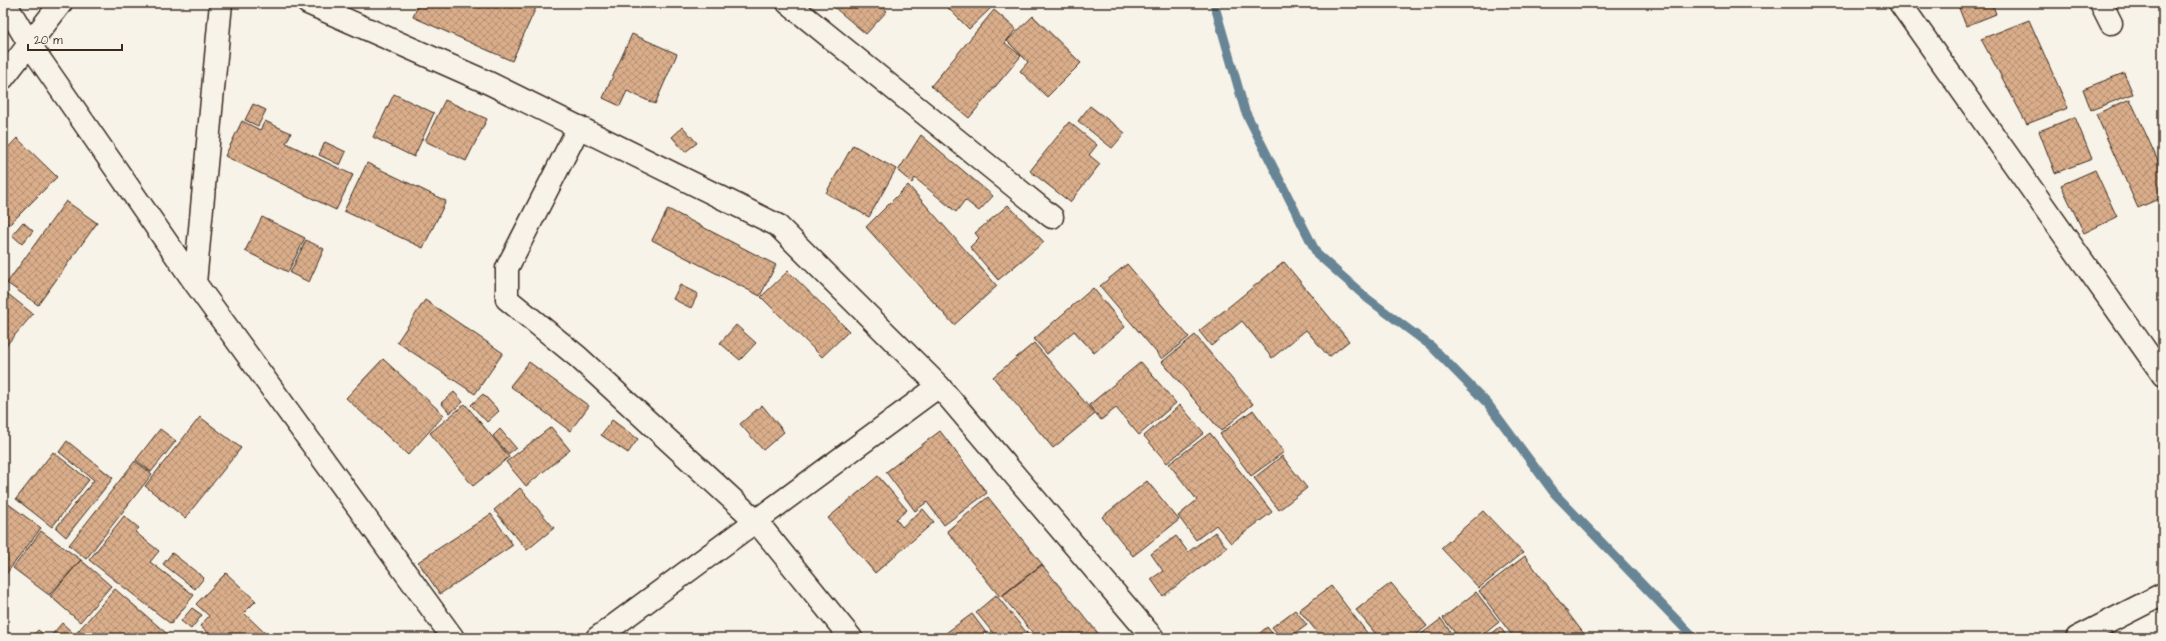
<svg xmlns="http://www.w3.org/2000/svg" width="2166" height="641" viewBox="0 0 2166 641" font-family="'Architects Daughter',sans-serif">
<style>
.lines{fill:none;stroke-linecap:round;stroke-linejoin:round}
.stream{stroke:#688596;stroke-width:9}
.building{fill:url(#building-cross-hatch);stroke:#3b2a1e}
.minor-casing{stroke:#3b2a1e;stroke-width:25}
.minor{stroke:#f7f3e8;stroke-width:22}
</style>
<defs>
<pattern id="building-cross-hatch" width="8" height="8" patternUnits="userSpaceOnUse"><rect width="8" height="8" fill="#daae8b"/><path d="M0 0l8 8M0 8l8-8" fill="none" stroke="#b28e71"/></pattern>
</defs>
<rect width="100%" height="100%" fill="#f7f3e8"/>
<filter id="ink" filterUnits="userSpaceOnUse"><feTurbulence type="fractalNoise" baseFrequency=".025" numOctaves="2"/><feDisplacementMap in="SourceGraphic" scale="8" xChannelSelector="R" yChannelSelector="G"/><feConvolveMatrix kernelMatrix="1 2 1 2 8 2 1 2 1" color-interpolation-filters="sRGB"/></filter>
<g filter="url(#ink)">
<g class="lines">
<!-- stream -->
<path class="stream" d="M 1214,3 L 1245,111 L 1317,254 L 1368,299 L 1431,346 L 1488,404 L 1554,493 L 1694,638"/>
</g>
<!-- building -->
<path class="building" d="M 419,3 L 538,3 L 512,61 L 413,17 Z
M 829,3 L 877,3 L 887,11 L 866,34 Z
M 943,3 L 990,3 L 993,6 L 969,29 Z
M 1957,3 L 1992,3 L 1996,14 L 1966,26 Z
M 994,10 L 1016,29 L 1005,43 L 1021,56 L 969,118 L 931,86 Z
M 1033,16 L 1081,63 L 1047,97 L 1020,71 L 1028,62 L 1007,41 Z
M 2029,20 L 2068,108 L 2027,124 L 1981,39 Z
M 632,34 L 677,54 L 655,104 L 627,91 L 620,106 L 603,98 Z
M 2124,73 L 2133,94 L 2091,110 L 2083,89 Z
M 394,94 L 434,113 L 414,157 L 373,137 Z
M 2130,99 L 2163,172 L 2163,197 L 2138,208 L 2096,114 Z
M 445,100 L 487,119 L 466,161 L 425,141 Z
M 253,104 L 266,110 L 258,126 L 245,120 Z
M 1090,106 L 1125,133 L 1112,148 L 1078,121 Z
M 2075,117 L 2092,159 L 2055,173 L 2039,131 Z
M 242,121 L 260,130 L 265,121 L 291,133 L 286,143 L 353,175 L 336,210 L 225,156 Z
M 1069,122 L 1097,145 L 1089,155 L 1100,164 L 1070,202 L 1030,171 Z
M 683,127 L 697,143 L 685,152 L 672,137 Z
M 921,135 L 993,196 L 979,211 L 965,200 L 956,212 L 915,178 L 912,183 L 898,171 Z
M 17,138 L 57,177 L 9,225 L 3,219 L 3,153 Z
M 325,142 L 346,152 L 340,165 L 319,155 Z
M 853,145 L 896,169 L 869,217 L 826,193 Z
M 367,163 L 446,201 L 423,248 L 344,211 Z
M 2095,170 L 2117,217 L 2084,233 L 2061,185 Z
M 908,185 L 997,286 L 954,325 L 866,227 Z
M 66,201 L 97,223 L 38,305 L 7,283 Z
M 1008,205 L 1044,242 L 998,280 L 970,247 L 979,238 L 975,233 Z
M 668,209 L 776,265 L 760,296 L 652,240 Z
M 262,217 L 305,238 L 288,272 L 245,251 Z
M 23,222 L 33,231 L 22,244 L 12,235 Z
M 306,240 L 324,249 L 309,282 L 290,273 Z
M 1284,262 L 1349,341 L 1329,357 L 1306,330 L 1272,358 L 1242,321 L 1211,346 L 1199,331 Z
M 1127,264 L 1189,337 L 1162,359 L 1100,286 Z
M 788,271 L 849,331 L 822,357 L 761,297 Z
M 680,285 L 698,294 L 691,308 L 673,299 Z
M 1093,288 L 1125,327 L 1094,353 L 1074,331 L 1047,354 L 1034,339 Z
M 3,290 L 33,314 L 3,349 Z
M 425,300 L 503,353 L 475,394 L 397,342 Z
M 736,325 L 756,343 L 740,360 L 720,343 Z
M 1195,335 L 1253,404 L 1221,431 L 1162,362 Z
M 1034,343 L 1095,414 L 1053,448 L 993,377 Z
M 383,359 L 444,415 L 408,455 L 346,398 Z
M 529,362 L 589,406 L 570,431 L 510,386 Z
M 1141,362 L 1176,403 L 1139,435 L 1116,408 L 1101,420 L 1089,405 Z
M 454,392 L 463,402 L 450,413 L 441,403 Z
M 483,394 L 499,411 L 487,422 L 471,405 Z
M 465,404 L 509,457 L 473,486 L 430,433 Z
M 762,405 L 784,432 L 763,450 L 740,424 Z
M 1180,405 L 1204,433 L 1167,463 L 1144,436 Z
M 1253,410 L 1284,452 L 1251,476 L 1220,434 Z
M 200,417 L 241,448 L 185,518 L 145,486 Z
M 612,420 L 638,439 L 628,453 L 601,435 Z
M 551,427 L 570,450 L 526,486 L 506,462 Z
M 160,429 L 176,441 L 151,472 L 136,460 Z
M 500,429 L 516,448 L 508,454 L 493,436 Z
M 940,431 L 987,493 L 944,525 L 927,502 L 915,511 L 886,472 Z
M 1210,433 L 1272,512 L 1231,543 L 1216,525 L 1196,540 L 1178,516 L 1197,500 L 1169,464 Z
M 67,441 L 113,478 L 66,537 L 56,528 L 94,480 L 59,452 Z
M 53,452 L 89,480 L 52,527 L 16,499 Z
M 1282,456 L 1307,488 L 1279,510 L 1254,478 Z
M 135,461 L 152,474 L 86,559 L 69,545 Z
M 878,476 L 907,510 L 896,519 L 902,527 L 923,509 L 934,522 L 875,573 L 828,518 Z
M 1147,481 L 1179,520 L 1133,556 L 1102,517 Z
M 520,488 L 554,528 L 527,550 L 494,510 Z
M 988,497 L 1042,564 L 1000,597 L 947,531 Z
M 3,500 L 41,528 L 3,578 Z
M 1483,511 L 1523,553 L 1479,588 L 1441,548 Z
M 491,514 L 513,545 L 440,594 L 418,562 Z
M 124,516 L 139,528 L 135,532 L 159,551 L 150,562 L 194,595 L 171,624 L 89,560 Z
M 41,531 L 81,560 L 49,595 L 13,568 Z
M 1215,532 L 1227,548 L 1163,596 L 1151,579 L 1163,571 L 1151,554 L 1176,536 L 1188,552 Z
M 172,553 L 204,578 L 195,589 L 163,564 Z
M 1525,556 L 1587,638 L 1514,638 L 1479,591 Z
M 81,560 L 111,586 L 80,622 L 50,596 Z
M 1042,565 L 1102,638 L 1037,638 L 1002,596 Z
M 226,573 L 256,601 L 244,613 L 270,638 L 213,638 L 200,626 L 209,616 L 196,604 Z
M 1391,583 L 1427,626 L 1412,638 L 1379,638 L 1356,610 Z
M 1331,586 L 1371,638 L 1322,638 L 1299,610 Z
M 115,589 L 172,638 L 72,638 Z
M 1476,592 L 1499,622 L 1479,638 L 1459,638 L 1443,618 Z
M 996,595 L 1031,638 L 997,638 L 976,612 Z
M 192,608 L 202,615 L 191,629 L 181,621 Z
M 1295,610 L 1307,625 L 1289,638 L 1281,638 L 1272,627 Z
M 972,614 L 990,638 L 939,638 Z
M 1441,619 L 1455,638 L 1416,638 Z
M 62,623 L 73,633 L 69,638 L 49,638 Z
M 1267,627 L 1276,638 L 1254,638 Z
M 1500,627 L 1508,638 L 1486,638 Z
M 38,630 L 48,638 L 30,638 Z"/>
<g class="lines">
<!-- minor casing -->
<g class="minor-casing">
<path id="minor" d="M 5,3 L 30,45 L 195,283 L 453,638
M 308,3 L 489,83 L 777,225 L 939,386 L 1153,638
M 788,3 L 1052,217
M 1900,3 L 2163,375
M 2101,3 L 2111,23
M 3,78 L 61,3
M 579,127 L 507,268 L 507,299 L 578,357 L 756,521 L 851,638
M 195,283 L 221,3
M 597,638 L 939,386
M 2077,638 L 2163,594"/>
</g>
<!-- minor -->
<use href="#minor" class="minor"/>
</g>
</g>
<!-- margin -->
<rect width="2166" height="641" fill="none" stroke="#f7f3e8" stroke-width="16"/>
<rect x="8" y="8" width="2150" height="625" fill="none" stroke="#3b2a1e" stroke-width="1.5" filter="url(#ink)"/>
<!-- scale -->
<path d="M28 44v6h94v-6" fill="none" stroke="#3b2a1e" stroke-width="2"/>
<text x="34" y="44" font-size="12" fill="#3b2a1e" stroke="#f7f3e8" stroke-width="3" paint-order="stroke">20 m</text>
</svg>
